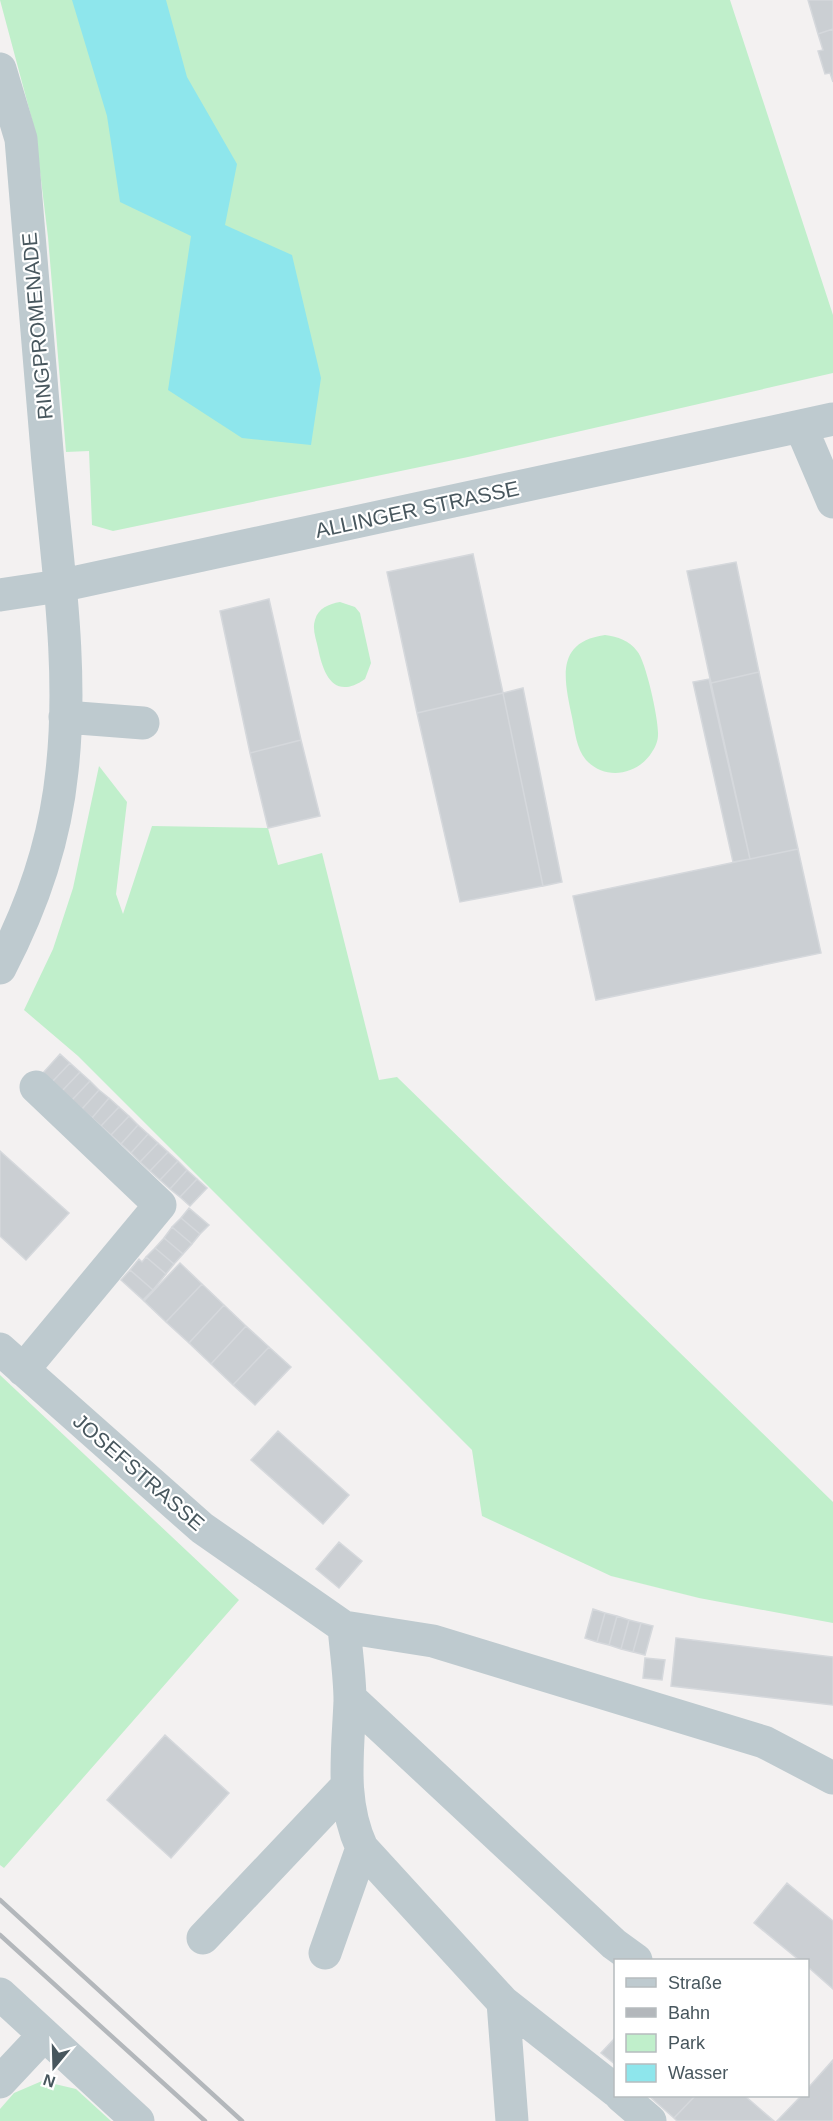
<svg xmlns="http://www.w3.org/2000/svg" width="833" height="2121" viewBox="0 0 833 2121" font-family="Arial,sans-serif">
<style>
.green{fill:#c0efcb}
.water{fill:#8ee6ec}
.building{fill:#cbcfd3;stroke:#d5d8dc;stroke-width:1.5}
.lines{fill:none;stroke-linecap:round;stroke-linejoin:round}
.minor{stroke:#becacf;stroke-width:33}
.rail{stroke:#b3b7bb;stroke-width:4.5}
.labels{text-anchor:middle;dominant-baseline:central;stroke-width:4.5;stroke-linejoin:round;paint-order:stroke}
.street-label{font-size:21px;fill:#48575e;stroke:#fff}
</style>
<rect width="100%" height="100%" fill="#f3f1f1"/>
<!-- green -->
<path class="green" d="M 0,0 L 730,0 L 833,315 L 833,373 L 468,457 L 113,531 L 92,525 L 89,451 L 66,452 L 48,237 L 35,131 Z
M 340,602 L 355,607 L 360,613 L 371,663 L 365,679 C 334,701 323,674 318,648 C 316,639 312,629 315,620 C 318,608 329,604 340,602 Z
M 605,635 C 618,637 629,640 637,651 C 646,661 659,721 658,735 C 658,741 655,748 652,752 C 638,775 605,781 586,760 C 576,748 575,731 572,717 C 564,679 555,642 605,635 Z
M 99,766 L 127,802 L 116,894 L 123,914 L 152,826 L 268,828 L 278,865 L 322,853 L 379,1080 L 397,1077 L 833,1502 L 833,1623 L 699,1598 L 611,1576 L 482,1516 L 472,1450 L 78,1056 L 24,1010 L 53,949 L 73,888 Z
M 0,1375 L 239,1600 L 4,1868 L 0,1865 Z
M 42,2081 L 76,2089 L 111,2121 L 0,2121 L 0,2109 L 14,2093 Z"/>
<!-- water -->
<path class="water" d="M 72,0 L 166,0 L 187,77 L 237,164 L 225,225 L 292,255 L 321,378 L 311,445 L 242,438 L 168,390 L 191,236 L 120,202 L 107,116 Z"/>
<!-- building -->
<path class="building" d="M 808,0 L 833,0 L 833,29 L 818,34 Z
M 833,29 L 833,82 L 830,73 L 825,74 L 818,51 L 823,50 L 818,34 Z
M 473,554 L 503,693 L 417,713 L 387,572 Z
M 736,562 L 759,672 L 711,683 L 687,571 Z
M 269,599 L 301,740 L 250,753 L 220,611 Z
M 759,672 L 798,849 L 750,859 L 711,683 Z
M 709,679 L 750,859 L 733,862 L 693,682 Z
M 523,688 L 562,882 L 543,886 L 503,693 Z
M 503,693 L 543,886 L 460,902 L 417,713 Z
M 301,740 L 320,816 L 268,828 L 250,753 Z
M 798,849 L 821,953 L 596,1000 L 573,896 Z
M 60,1054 L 70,1063 L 52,1082 L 43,1073 Z
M 70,1063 L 80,1072 L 62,1091 L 52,1082 Z
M 80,1072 L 90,1081 L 72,1100 L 62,1091 Z
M 90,1081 L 99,1090 L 82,1109 L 72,1100 Z
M 99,1090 L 109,1098 L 92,1118 L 82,1109 Z
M 109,1098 L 119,1107 L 101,1126 L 92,1118 Z
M 119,1107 L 129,1116 L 111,1135 L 101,1126 Z
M 129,1116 L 138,1125 L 121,1144 L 111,1135 Z
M 138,1125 L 148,1134 L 131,1153 L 121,1144 Z
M 148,1134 L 158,1143 L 140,1162 L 131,1153 Z
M 158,1143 L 168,1152 L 150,1171 L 140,1162 Z
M 0,1151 L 69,1213 L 26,1260 L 0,1236 Z
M 168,1152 L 178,1161 L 160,1180 L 150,1171 Z
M 178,1161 L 187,1170 L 170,1189 L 160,1180 Z
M 187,1170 L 197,1179 L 180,1197 L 170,1189 Z
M 197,1179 L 207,1188 L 190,1206 L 180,1197 Z
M 189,1208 L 209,1225 L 200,1234 L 181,1218 Z
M 181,1218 L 200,1234 L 192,1244 L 172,1227 Z
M 172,1227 L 192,1244 L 183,1254 L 164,1238 Z
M 164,1238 L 183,1254 L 174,1264 L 155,1248 Z
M 155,1248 L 174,1264 L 166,1274 L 146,1257 Z
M 146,1257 L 166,1274 L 153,1290 L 130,1270 L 139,1259 L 142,1262 Z
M 180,1263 L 202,1284 L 166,1322 L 144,1301 Z
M 130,1270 L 153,1290 L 143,1300 L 121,1280 Z
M 202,1284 L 224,1305 L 189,1343 L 166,1322 Z
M 224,1305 L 246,1326 L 211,1364 L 189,1343 Z
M 246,1326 L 269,1347 L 233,1385 L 211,1364 Z
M 269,1347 L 291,1367 L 255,1405 L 233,1385 Z
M 278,1431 L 349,1495 L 323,1524 L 251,1460 Z
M 339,1542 L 362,1561 L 339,1588 L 316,1569 Z
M 593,1609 L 605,1613 L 597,1642 L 585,1638 Z
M 605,1613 L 617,1616 L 609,1645 L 597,1642 Z
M 617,1616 L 629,1620 L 621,1649 L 609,1645 Z
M 629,1620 L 641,1623 L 633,1652 L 621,1649 Z
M 641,1623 L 653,1626 L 645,1655 L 633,1652 Z
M 676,1638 L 833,1657 L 833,1705 L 671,1686 Z
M 645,1658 L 665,1660 L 662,1680 L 643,1678 Z
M 165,1735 L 229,1793 L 171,1858 L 107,1800 Z
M 787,1883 L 833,1921 L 833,1989 L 808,1967 L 808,1960 L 799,1960 L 754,1923 Z
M 616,2037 L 616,2065 L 601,2053 Z
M 833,2060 L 833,2121 L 777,2121 L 801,2096 L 808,2096 L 808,2088 Z
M 649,2096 L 695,2096 L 674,2118 Z
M 695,2096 L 745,2096 L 774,2121 L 677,2121 L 674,2118 Z"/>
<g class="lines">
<!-- minor -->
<path class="minor" d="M 0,69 L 21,139 C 30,243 38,347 47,451 C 56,556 74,665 62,771 C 55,841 32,907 0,968
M 801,427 L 833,502
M 0,595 L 59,586 L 833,419
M 65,717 L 143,723
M 0,1349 L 202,1528 L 344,1627 L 433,1641 L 764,1742 L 833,1778
M 23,1370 L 160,1205 L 36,1087
M 344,1627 C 346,1651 350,1677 350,1701 C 348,1752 340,1801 362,1848 L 503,2002 L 616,2091
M 350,1698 L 614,1944 L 636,1960
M 203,1938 L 346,1787
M 325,1953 L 362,1848
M 0,1994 L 138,2121
M 503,2002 L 512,2121
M 0,2082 L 44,2035
M 621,2096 L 650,2121"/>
<!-- rail -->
<path class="rail" d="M 0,1900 L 242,2121
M 0,1935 L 205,2121"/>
</g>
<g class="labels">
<!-- street labels -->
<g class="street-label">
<text transform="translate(37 326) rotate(-95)">RINGPROMENADE</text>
<text transform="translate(417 509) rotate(-12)">ALLINGER STRASSE</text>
<text transform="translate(139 1472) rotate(41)">JOSEFSTRASSE</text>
</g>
</g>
<!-- legend -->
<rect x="614" y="1959" width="195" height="138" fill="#ffffff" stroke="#b6bcbf" stroke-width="1.5"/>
<rect x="626" y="1978" width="30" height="9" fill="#becacf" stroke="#b6bcbf" stroke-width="1.5"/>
<text x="668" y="1989" font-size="18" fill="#48575e">Straße</text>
<rect x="626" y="2008" width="30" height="9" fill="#b3b7bb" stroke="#b6bcbf" stroke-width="1.5"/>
<text x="668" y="2019" font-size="18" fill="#48575e">Bahn</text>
<rect x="626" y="2034" width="30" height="18" fill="#c0efcb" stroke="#b6bcbf" stroke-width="1.5"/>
<text x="668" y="2049" font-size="18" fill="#48575e">Park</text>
<rect x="626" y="2064" width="30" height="18" fill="#8ee6ec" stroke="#b6bcbf" stroke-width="1.5"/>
<text x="668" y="2079" font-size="18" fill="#48575e">Wasser</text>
<!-- north arrow -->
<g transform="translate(54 2067) rotate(199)" stroke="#ffffff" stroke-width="4.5" paint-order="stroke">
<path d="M0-4.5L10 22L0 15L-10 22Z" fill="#48575e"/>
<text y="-9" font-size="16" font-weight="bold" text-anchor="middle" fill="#48575e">N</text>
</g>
</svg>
